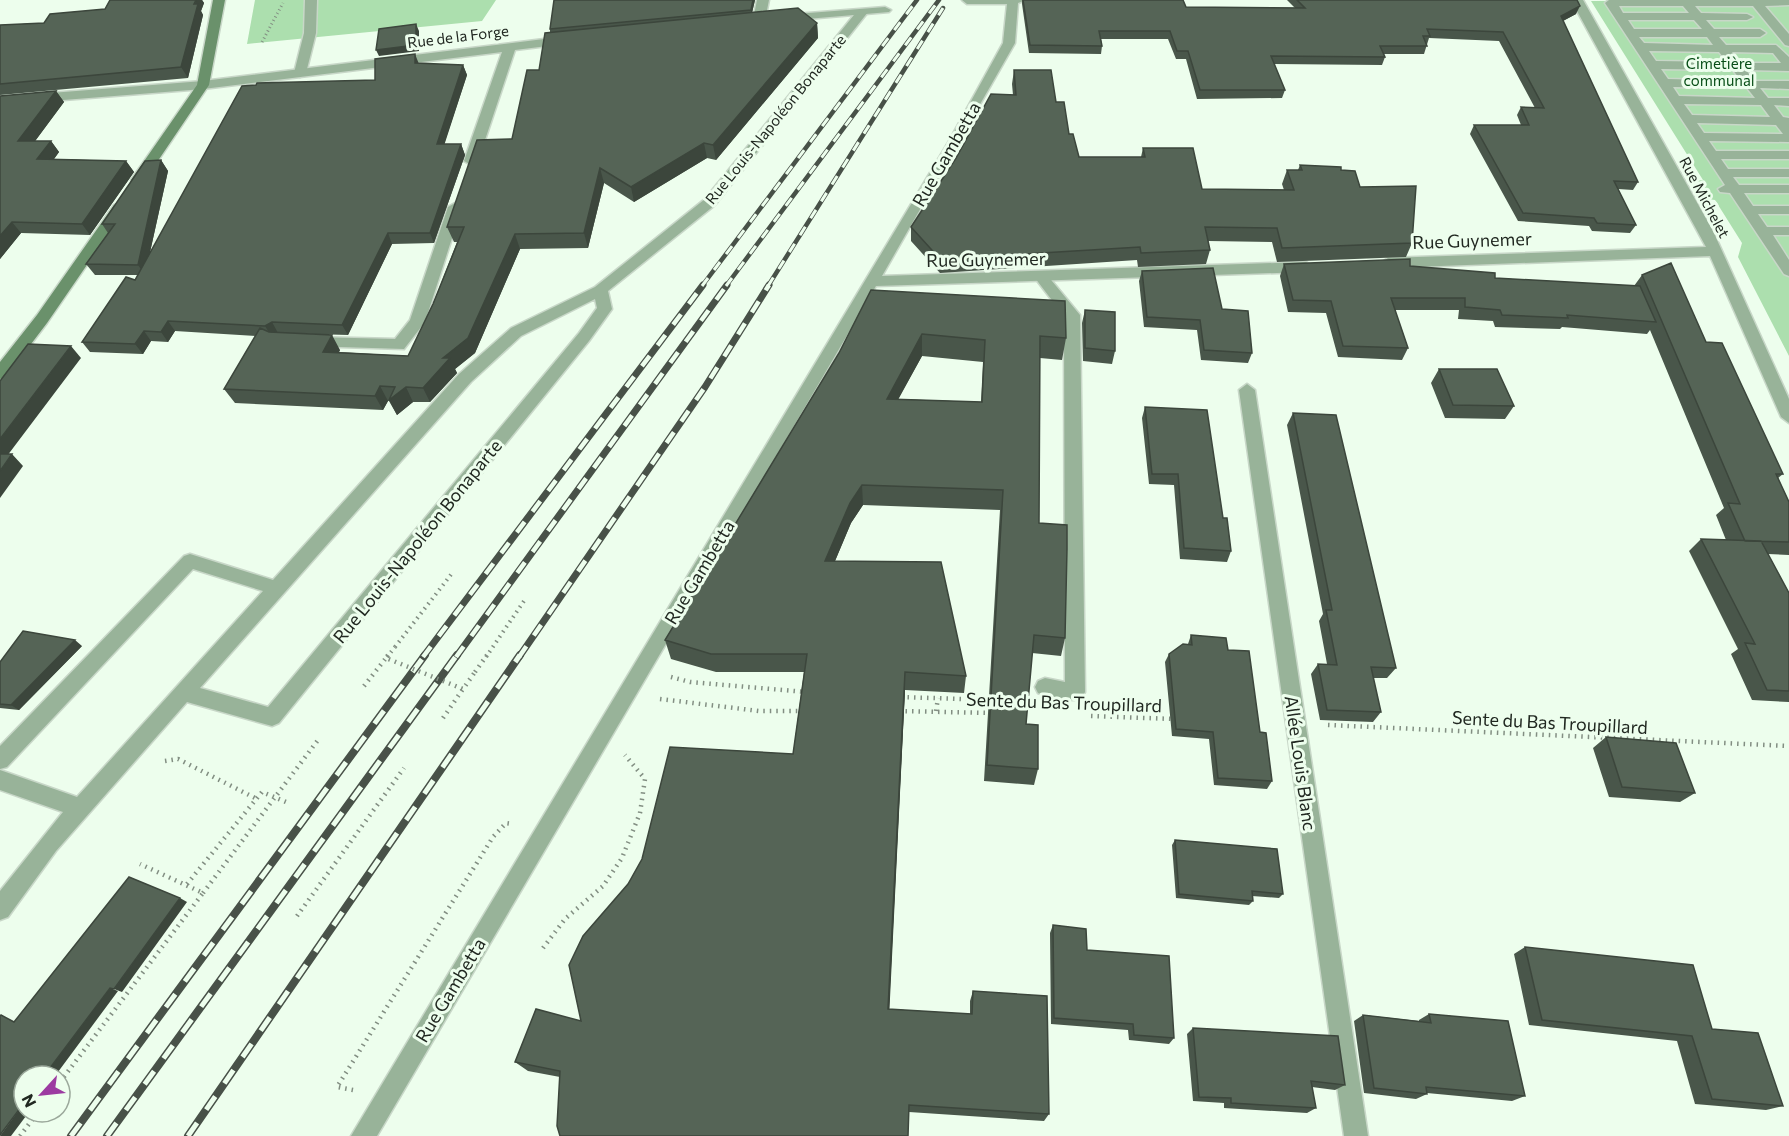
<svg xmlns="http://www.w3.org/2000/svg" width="1789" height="1136" viewBox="0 0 1789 1136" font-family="Commissioner,sans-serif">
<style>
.green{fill:#acdfae}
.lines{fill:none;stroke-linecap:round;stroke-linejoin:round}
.lane-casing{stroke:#c8d7c8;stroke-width:3}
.street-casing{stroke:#c8d7c8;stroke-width:3}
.secondary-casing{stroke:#c8d7c8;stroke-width:3}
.path-far2{stroke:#828e82;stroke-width:3;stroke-dasharray:1 3;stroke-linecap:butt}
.path-far1{stroke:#828e82;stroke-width:4;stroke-dasharray:1.5 4.5;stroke-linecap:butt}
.path{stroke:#828e82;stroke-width:4.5;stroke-dasharray:1.5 5;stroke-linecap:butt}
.lane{fill:#98b399;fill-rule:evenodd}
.street{fill:#98b399;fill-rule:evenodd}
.secondary{fill:#6a916b;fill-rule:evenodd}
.rail-far2-casing{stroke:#485148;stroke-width:4.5}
.rail-far1-casing{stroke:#485148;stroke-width:7}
.rail-casing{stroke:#485148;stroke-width:8}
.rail-far2{stroke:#edfeed;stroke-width:3;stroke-dasharray:10;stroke-linecap:butt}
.rail-far1{stroke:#edfeed;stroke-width:4.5;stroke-dasharray:13;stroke-linecap:butt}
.rail{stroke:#edfeed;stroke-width:5;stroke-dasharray:16;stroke-linecap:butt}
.path-bridge-far1{stroke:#828e82;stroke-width:4;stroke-dasharray:1.5 4.5;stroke-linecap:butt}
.path-bridge{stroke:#828e82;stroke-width:4.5;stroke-dasharray:1.5 5;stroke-linecap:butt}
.wall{fill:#49564a;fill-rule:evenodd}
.shaded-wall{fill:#3c463c}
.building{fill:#556456;stroke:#3c463c;stroke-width:1.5;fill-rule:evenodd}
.labels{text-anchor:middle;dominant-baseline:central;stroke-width:6;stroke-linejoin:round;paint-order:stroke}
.far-street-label{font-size:15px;fill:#212821;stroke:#edfeed}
.far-park-label{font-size:15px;fill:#084e17;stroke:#edfeed}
.street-label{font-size:18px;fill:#212821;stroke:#edfeed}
</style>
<rect width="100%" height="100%" fill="#edfeed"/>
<!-- green -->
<path class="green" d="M 255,0 L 496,0 L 482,21 L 247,44 Z
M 1789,0 L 1789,356 L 1738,257 L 1742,243 L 1715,200 L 1707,199 L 1695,181 L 1703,180 L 1591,1 Z"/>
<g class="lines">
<!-- lane casing -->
<g class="lane-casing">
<path id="lane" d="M 305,0 L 317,0 L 316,33 L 306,73 L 300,77 L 294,73 L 304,33 Z
M 757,0 L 769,0 L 765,20 L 759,23 L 753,20 Z
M 1609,0 L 1789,0 L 1789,5 L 1765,6 L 1789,34 L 1789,46 L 1785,45 L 1753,6 L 1695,6 L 1701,13 L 1747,14 L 1753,17 L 1747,20 L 1706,20 L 1714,29 L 1760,29 L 1766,33 L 1760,37 L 1719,37 L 1726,45 L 1776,45 L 1789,57 L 1789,71 L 1746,70 L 1754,81 L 1789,81 L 1789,89 L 1760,88 L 1768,98 L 1789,98 L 1789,106 L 1774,105 L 1783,117 L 1789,118 L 1789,142 L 1709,141 L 1716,151 L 1789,151 L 1789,159 L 1721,159 L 1728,169 L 1789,169 L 1789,177 L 1733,177 L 1739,185 L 1789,185 L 1789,193 L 1744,193 L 1753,206 L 1789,206 L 1789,214 L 1758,214 L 1767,227 L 1789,227 L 1789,235 L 1773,235 L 1789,260 L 1789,276 L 1784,274 L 1730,193 L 1720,192 L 1718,189 L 1725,185 L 1605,3 ZM 1619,6 L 1683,6 L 1689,13 L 1623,13 ZM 1628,20 L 1694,20 L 1702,29 L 1634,29 ZM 1639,37 L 1707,37 L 1713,45 L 1644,43 ZM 1649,51 L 1719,52 L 1727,62 L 1656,61 ZM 1732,52 L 1773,53 L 1781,63 L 1740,63 ZM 1661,69 L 1733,70 L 1741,81 L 1668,79 ZM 1673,87 L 1747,88 L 1755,98 L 1679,96 ZM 1684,104 L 1761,105 L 1770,117 L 1692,115 ZM 1697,123 L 1776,125 L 1783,134 L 1704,133 Z
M 858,10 L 868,12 L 715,205 L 608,291 L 612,309 L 589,341 L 279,723 L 272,726 L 187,702 L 56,851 L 8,917 L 0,920 L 0,891 L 63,812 L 0,790 L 0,770 L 77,797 L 263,591 L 193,569 L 7,767 L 0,769 L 0,746 L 184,556 L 190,554 L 273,580 L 459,374 L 511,328 L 595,287 L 705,199 ZM 595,299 L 597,308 L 579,333 L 268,707 L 200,688 L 471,382 L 521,336 Z
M 1042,273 L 1047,275 L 1080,315 L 1085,692 L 1082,698 C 1069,703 1051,698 1038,693 L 1035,687 L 1038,681 L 1045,678 L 1065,682 L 1064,316 L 1035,278 Z
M 1247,384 L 1255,390 L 1368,1136 L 1344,1136 L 1239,390 Z"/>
</g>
<!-- street casing -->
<g class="street-casing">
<path id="street" d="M 962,0 L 1026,0 L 1018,3 L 1015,43 L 882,276 L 1306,262 L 1313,267 L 1306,272 L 876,286 L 377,1136 L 351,1136 L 949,141 L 1003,43 L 1007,4 L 967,4 Z
M 1571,0 L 1583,0 L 1713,231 L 1789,399 L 1789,423 L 1781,417 L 1710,256 L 1388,268 L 1381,263 L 1388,258 L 1706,247 Z
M 885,7 L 891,10 L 889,12 L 783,21 L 777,18 L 783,15 Z
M 568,36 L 572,37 L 572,43 L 515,50 L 478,161 L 471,165 L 464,161 L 502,52 L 203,89 L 0,105 L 0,97 L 203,81 Z
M 455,203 L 462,207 L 425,322 L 404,349 L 308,346 L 305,342 L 313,337 L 395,339 L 410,320 L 448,207 Z"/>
</g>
<!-- secondary casing -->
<g class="secondary-casing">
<path id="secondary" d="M 213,0 L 225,0 L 209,85 L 143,183 L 133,183 L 131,180 L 197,85 Z
M 119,204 L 126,208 L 124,211 L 47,323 L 6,377 L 0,379 L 0,362 L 37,315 L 114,205 Z"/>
</g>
<!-- path-far2 -->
<path class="path-far2" d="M 262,42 L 283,3"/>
<!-- path-far1 -->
<path class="path-far1" d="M 395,647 L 453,572
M 486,657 L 526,598"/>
<!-- path -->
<path class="path" d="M 475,672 L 487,655
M 671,677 L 690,682 L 806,692
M 364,686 L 386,658
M 901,697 L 992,700
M 660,699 L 759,711 L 802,711
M 978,699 L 978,712
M 899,711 L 991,713
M 936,711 L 938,698
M 1091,716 L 1174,719
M 443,718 L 463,689
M 1328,725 L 1789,746
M 165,761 L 178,759 L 259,800
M 187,884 L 262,792 L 286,802
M 203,893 L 318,740
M 297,916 L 404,768
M 543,948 L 565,919 L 603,886 L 622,858 L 640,813 L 645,779 L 625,755
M 60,1082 L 203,893 L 140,864
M 353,1090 L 337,1087 L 493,837 L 506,823 L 513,824
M 20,1136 L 38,1112"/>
<!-- lane -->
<use href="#lane" class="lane"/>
<!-- street -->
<use href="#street" class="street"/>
<!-- secondary -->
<use href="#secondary" class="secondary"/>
<!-- rail-far2 casing -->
<g class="rail-far2-casing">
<path id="rail-far2" d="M 702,286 L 917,0
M 726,286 L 939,0
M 768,286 L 943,8"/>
</g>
<!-- rail-far1 casing -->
<g class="rail-far1-casing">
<path id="rail-far1" d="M 423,657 L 703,285
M 456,657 L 727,285
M 519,657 L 705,387 L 769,285"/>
</g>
<!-- rail casing -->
<g class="rail-casing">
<path id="rail" d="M 71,1136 L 425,655
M 107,1136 L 457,655
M 188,1136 L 520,655"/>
</g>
<!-- rail-far2 -->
<use href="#rail-far2" class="rail-far2"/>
<!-- rail-far1 -->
<use href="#rail-far1" class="rail-far1"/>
<!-- rail -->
<use href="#rail" class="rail"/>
<!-- path-bridge-far1 -->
<path class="path-bridge-far1" d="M 387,657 L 395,647"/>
<!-- path-bridge -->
<path class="path-bridge" d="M 388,655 L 386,658 L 463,689 L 475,672"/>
</g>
<!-- wall -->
<path class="wall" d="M 110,0 L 202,0 L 204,3 L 201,11 L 203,15 L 188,78 L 0,95 L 0,25 L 44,23 L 105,9 Z
M 554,0 L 755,0 L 752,13 L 817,23 L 818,38 L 716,160 L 707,158 L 634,202 L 604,183 L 588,248 L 520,249 L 475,353 L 455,369 L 457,373 L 430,402 L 413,402 L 397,415 L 389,401 L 388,401 L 383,410 L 235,403 L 224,389 L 256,336 L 175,331 L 168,342 L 151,341 L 143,354 L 90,352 L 82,342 L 135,280 L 138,275 L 95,275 L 86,264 L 108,233 L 102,224 L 161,160 L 168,171 L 150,252 L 375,80 L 419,64 L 463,65 L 467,75 L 444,144 L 461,144 L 465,155 L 434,243 L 392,244 L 348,335 L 278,333 L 340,350 L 339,352 L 408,356 L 433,304 L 457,242 L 454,242 L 447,227 L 512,139 L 539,70 L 550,32 L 550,29 Z
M 1022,0 L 1183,0 L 1186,7 L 1295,8 L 1287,0 L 1577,0 L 1576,14 L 1563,21 L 1638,182 L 1633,190 L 1618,189 L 1636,225 L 1630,233 L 1592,231 L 1589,226 L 1518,221 L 1470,134 L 1474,125 L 1521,125 L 1517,115 L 1521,107 L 1535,108 L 1499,41 L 1429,38 L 1424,54 L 1384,54 L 1385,57 L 1382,65 L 1274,64 L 1285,90 L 1282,98 L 1197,99 L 1186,59 L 1176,59 L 1168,39 L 1101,39 L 1102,46 L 1101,54 L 1029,53 L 1022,4 Z
M 1014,70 L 1056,102 L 1079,157 L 1141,157 L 1143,148 L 1202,189 L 1284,190 L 1282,184 L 1287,170 L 1298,170 L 1300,165 L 1341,170 L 1360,187 L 1412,243 L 1406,257 L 1277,262 L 1272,242 L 1208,241 L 1210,250 L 1206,264 L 1138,267 L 1137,260 L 940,273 L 911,241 L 911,227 L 1013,95 L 1012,84 Z
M 56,91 L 64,102 L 35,141 L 51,141 L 59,152 L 54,159 L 126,161 L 134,172 L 90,235 L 21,233 L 0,259 L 0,96 Z
M 1284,264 L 1410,266 L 1495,278 L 1634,286 L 1642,275 L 1706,342 L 1783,474 L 1778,478 L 1789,502 L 1789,555 L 1768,554 L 1789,593 L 1789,702 L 1752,700 L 1731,654 L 1738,649 L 1689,551 L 1701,539 L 1726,540 L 1716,515 L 1724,508 L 1650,330 L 1647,334 L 1562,327 L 1560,329 L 1495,327 L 1493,321 L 1458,319 L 1459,310 L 1395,310 L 1408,348 L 1402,360 L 1338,357 L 1326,313 L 1288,312 L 1280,276 Z
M 1142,271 L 1222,309 L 1252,353 L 1248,363 L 1201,360 L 1197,330 L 1144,327 L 1139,281 Z
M 871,290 L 1066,338 L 1062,360 L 1040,358 L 1039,523 L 1065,638 L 1061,656 L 1032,653 L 1026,724 L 1038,769 L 1034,785 L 984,781 L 1000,510 L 863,505 L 851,523 L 835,561 L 966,676 L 964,693 L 905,690 L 889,1009 L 970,1014 L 970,1001 L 973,991 L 1049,1114 L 1044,1121 L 909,1112 L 560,1077 L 528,1071 L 515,1062 L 581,1021 L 793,754 L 804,672 L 716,672 L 671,659 L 665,640 L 839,353 ZM 922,356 L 983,362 L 981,402 L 898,399 Z
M 1085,310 L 1115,351 L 1112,364 L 1083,361 L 1082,323 Z
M 1439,369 L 1514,406 L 1505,419 L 1445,418 L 1431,383 Z
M 1145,407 L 1223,518 L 1231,551 L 1227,562 L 1180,559 L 1174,485 L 1149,484 L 1142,418 Z
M 1293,413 L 1396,668 L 1387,678 L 1373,678 L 1381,712 L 1373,722 L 1320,720 L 1311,674 L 1318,664 L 1327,664 L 1319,621 L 1323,614 L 1287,425 Z
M 1191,635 L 1228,650 L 1260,732 L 1272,781 L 1267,789 L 1214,785 L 1209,739 L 1172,736 L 1165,662 L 1169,654 L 1188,644 Z
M 82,646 L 19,710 L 0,708 L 0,662 Z
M 1606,737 L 1695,793 L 1680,802 L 1609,797 L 1593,748 Z
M 1175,840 L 1283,894 L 1279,898 L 1252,896 L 1253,901 L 1249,905 L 1176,898 L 1172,845 Z
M 1053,925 L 1087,950 L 1174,1038 L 1169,1044 L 1129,1040 L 1128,1030 L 1051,1024 L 1050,933 Z
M 1525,947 L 1712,1029 L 1783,1106 L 1766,1110 L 1695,1104 L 1677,1041 L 1529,1025 L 1514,954 Z
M 1429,1014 L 1525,1096 L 1512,1101 L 1427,1093 L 1427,1094 L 1416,1099 L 1364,1093 L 1354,1021 L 1363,1015 L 1419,1021 L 1419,1020 Z
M 1193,1028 L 1345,1085 L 1335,1090 L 1312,1087 L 1316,1108 L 1307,1113 L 1224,1108 L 1224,1103 L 1193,1101 L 1187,1034 Z"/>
<!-- shaded-wall -->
<path class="shaded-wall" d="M 196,0 L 202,0 L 204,3 L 201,11 L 203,15 L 188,78 L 181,67 Z
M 753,0 L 755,0 L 751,17 L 751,10 Z
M 1580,6 L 1576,14 L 1557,24 L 1561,16 Z
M 817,23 L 818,38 L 716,160 L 713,145 Z
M 416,24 L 419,31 L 419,51 L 379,56 L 376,50 Z
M 415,54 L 419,64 L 415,63 Z
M 463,65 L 467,75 L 441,155 L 437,144 Z
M 56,91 L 64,102 L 27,152 L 18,141 Z
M 51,141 L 59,152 L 46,170 L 37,159 Z
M 704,143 L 707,158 L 634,202 L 631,187 Z
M 461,144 L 465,155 L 434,243 L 430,233 Z
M 161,160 L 168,171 L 145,275 L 138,265 Z
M 126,161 L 134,172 L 90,235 L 82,224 Z
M 600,168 L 604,183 L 588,248 L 584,233 Z
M 12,222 L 21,233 L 0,259 L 0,236 Z
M 388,233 L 392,244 L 348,335 L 342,325 Z
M 515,234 L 520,249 L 475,353 L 455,369 L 457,373 L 430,402 L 423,388 L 443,358 Z
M 168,321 L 175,331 L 168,342 L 161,332 Z
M 272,322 L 278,333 L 271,336 L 265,326 Z
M 144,331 L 151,341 L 143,354 L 135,344 Z
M 922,334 L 922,356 L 887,420 L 887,399 Z
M 332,335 L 340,350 L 332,366 L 323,352 Z
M 71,346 L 81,358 L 1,464 L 0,463 L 0,439 Z
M 380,386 L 388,401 L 383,410 L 375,396 Z
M 406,387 L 413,402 L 397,415 L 389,400 Z
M 12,454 L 23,466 L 0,498 L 0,471 Z
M 862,485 L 863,505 L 851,523 L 827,580 L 825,561 L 850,503 Z
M 75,640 L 82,646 L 19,710 L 11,705 Z
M 905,672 L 905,690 L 889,1019 L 888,1009 Z
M 180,898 L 187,902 L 122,992 L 114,989 Z
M 110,988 L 118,991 L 55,1076 L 44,1076 Z
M 24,1103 L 24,1112 L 29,1112 L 11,1136 L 0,1136 Z"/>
<!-- building -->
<path class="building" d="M 110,0 L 196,0 L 194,4 L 198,4 L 181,67 L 0,84 L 0,25 L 44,23 L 50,14 L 105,9 Z
M 554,0 L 753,0 L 751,10 L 550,29 Z
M 1023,0 L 1183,0 L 1186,7 L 1305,8 L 1297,0 L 1577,0 L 1580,6 L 1561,16 L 1638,182 L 1614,181 L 1636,225 L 1597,223 L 1594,218 L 1523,213 L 1474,125 L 1529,125 L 1521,107 L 1544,108 L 1503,32 L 1427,29 L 1430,36 L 1423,36 L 1427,46 L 1380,46 L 1385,57 L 1271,56 L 1285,90 L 1200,90 L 1188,51 L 1177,51 L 1170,31 L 1099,31 L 1102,46 L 1030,45 Z
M 798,8 L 817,23 L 713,145 L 704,143 L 631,187 L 600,168 L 584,233 L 515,234 L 468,338 L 443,358 L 450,358 L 423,388 L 406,387 L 389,400 L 395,387 L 380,386 L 375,396 L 224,389 L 260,328 L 269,332 L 332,335 L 323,352 L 408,356 L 433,304 L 464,227 L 447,227 L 477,140 L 512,139 L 527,70 L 539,70 L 545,33 Z
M 416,24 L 416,45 L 376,50 L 379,29 Z
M 415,54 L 415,63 L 463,65 L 437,144 L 461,144 L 430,233 L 388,233 L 342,325 L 272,322 L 265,326 L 168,321 L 161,332 L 144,331 L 135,344 L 82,342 L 126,277 L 135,280 L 242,86 L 256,85 L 257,83 L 375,80 L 375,59 Z
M 1014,70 L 1051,70 L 1056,102 L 1064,102 L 1069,134 L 1073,134 L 1079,157 L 1145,157 L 1143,148 L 1193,148 L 1202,189 L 1294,190 L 1287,170 L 1302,170 L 1300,165 L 1341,167 L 1341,170 L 1355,171 L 1360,187 L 1416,186 L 1412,243 L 1282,248 L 1277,228 L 1205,227 L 1210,250 L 1141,253 L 1140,247 L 940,259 L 911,227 L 956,158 L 991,94 L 1016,95 Z
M 56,91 L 18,141 L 51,141 L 37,159 L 126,161 L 82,224 L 12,222 L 0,236 L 0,96 Z
M 161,160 L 138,265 L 86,264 L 115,224 L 102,224 L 145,161 Z
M 1410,259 L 1410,266 L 1495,273 L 1495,278 L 1640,286 L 1656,322 L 1567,315 L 1568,318 L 1502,315 L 1500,310 L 1465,307 L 1465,298 L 1391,298 L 1408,348 L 1343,346 L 1331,301 L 1293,300 L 1284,264 Z
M 1671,263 L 1706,342 L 1722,343 L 1783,474 L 1776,474 L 1789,502 L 1789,542 L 1745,541 L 1728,503 L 1740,504 L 1642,275 Z
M 1213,268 L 1222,309 L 1248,311 L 1252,353 L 1204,350 L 1200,320 L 1147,317 L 1142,271 Z
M 871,290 L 1065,301 L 1066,338 L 1040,336 L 1039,523 L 1067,525 L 1067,549 L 1065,638 L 1034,635 L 1026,724 L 1038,725 L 1038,769 L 987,765 L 1003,490 L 862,485 L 850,503 L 825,561 L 941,562 L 966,676 L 905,672 L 888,1009 L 972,1014 L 973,991 L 1047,996 L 1049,1114 L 909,1105 L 908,1136 L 560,1136 L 557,1126 L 560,1071 L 515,1062 L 536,1009 L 581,1021 L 569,965 L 583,936 L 628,884 L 642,859 L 670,747 L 793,754 L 807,654 L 711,654 L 665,640 L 839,353 ZM 922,334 L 985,340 L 982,402 L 887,399 Z
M 1085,310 L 1115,312 L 1115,351 L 1085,348 Z
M 28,344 L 71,346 L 0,439 L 0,381 Z
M 1439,369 L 1497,369 L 1514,406 L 1453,405 Z
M 1145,407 L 1207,410 L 1223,518 L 1227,518 L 1231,551 L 1184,548 L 1178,474 L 1152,474 Z
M 1293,413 L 1336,415 L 1396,668 L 1371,667 L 1381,712 L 1327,710 L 1318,664 L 1337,665 L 1326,610 L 1332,610 Z
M 0,454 L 12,454 L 0,471 Z
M 1701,539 L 1761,541 L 1789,593 L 1789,691 L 1767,690 L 1745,643 L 1755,644 Z
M 23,631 L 75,640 L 11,705 L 0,704 L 0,662 Z
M 1191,635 L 1226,638 L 1228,650 L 1249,651 L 1260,732 L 1266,733 L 1272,781 L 1218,778 L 1213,732 L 1176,729 L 1169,654 L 1183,644 L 1192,645 Z
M 1606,737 L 1676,743 L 1695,793 L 1622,787 Z
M 1175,840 L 1277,849 L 1283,894 L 1252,891 L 1253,901 L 1179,894 Z
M 129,877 L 180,898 L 114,989 L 110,988 L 44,1076 L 24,1076 L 24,1103 L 0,1135 L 0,1016 L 1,1015 L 14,1022 Z
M 1053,925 L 1086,929 L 1087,950 L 1169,956 L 1174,1038 L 1134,1035 L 1133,1024 L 1054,1018 Z
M 1525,947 L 1693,965 L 1712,1029 L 1758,1033 L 1783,1106 L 1712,1099 L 1692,1036 L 1542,1020 Z
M 1429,1014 L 1508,1021 L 1525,1096 L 1426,1087 L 1427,1094 L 1374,1088 L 1363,1015 L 1431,1023 Z
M 1193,1028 L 1338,1036 L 1345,1085 L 1311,1081 L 1316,1108 L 1231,1103 L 1231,1098 L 1199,1097 Z"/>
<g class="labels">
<!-- far-street labels -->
<g class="far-street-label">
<text transform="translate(458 36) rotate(-7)">Rue de la Forge</text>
<text transform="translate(775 119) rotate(-51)">Rue Louis-Napoléon Bonaparte</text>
<text transform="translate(1705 197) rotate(62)">Rue Michelet</text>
</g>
<!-- far-park labels -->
<g class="far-park-label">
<text x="1719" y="63">Cimetière<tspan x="1719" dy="17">communal</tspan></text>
</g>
<!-- street labels -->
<g class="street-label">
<text transform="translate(946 154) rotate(-60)">Rue Gambetta</text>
<text transform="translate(1472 240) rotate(-2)">Rue Guynemer</text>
<text transform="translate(986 259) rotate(-1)">Rue Guynemer</text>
<text transform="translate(417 541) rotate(-51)">Rue Louis-Napoléon Bonaparte</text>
<text transform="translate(699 572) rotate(-59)">Rue Gambetta</text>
<text transform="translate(1064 702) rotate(2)">Sente du Bas Troupillard</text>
<text transform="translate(1550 722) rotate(3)">Sente du Bas Troupillard</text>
<text transform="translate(1301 763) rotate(82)">Allée Louis Blanc</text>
<text transform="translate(450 990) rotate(-59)">Rue Gambetta</text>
</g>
</g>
<!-- north arrow -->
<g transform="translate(42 1094) rotate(243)"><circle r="28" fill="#edfeed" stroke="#9ba89b" stroke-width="1.5"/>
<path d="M0-4.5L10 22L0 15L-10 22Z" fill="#9c3aa1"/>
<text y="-9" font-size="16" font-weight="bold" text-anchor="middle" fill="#212821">N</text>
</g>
</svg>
